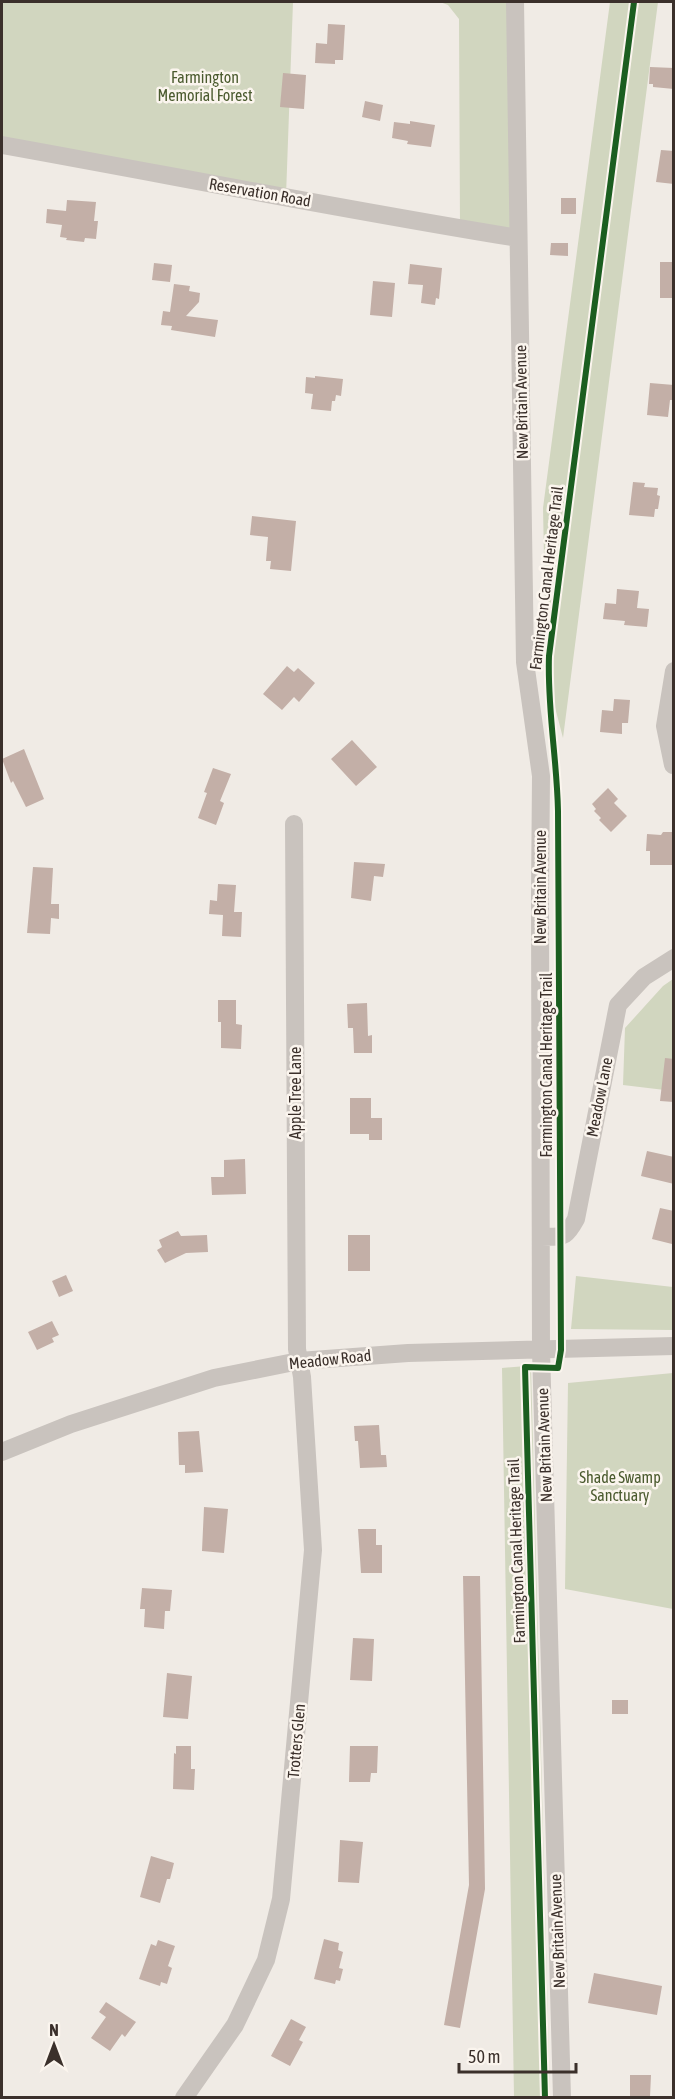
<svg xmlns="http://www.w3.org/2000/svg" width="675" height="2099" viewBox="0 0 675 2099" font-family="'Asap Condensed',sans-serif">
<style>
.green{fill:#d1d6bf}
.building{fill:#c3afa7}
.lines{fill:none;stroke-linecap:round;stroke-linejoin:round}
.minor{stroke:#c9c3be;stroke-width:18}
.cycleway-casing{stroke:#fbf5ee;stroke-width:10}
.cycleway{stroke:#1b5e20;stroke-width:6}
.labels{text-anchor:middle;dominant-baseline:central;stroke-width:5;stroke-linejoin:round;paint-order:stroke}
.park-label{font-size:16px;fill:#4a5a2e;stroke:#fbf5ee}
.street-label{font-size:16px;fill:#3b302b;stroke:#fbf5ee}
</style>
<rect width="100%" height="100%" fill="#f0ebe5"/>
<!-- green -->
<path class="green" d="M 2,2 L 293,2 L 286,196 L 2,145 Z
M 440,2 L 515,2 L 518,238 L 460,229 L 459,19 L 448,5 Z
M 610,2 L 658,2 L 563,738 L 551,692 L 546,655 L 543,508 Z
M 673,979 L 673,1091 L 623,1085 L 625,1028 L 663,986 Z
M 576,1276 L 673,1287 L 673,1330 L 571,1329 Z
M 526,1366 L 531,1368 L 550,2098 L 514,2097 L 502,1368 Z
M 673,1373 L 673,1609 L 565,1589 L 568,1383 Z"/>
<!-- building -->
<path class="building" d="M 328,24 L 345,25 L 343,60 L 335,60 L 335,64 L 315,63 L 316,43 L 327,44 Z
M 650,67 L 674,68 L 674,89 L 653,87 L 653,84 L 649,84 Z
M 283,73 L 306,75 L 304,109 L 280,107 Z
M 365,101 L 383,105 L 380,121 L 362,117 Z
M 410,121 L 435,125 L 431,147 L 407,144 L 408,141 L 392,138 L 394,122 L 410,124 Z
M 661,150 L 674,151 L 674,184 L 656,182 Z
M 561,198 L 576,198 L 576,214 L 561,214 Z
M 67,200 L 96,202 L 94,221 L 98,221 L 96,239 L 85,238 L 84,242 L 66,240 L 67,238 L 60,237 L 62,225 L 46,223 L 47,209 L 66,211 Z
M 551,243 L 568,243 L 568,256 L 550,255 Z
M 660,262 L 674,262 L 674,298 L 660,298 Z
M 154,263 L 172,265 L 170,282 L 152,280 Z
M 410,264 L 442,268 L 439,299 L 436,298 L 435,305 L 421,303 L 423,285 L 408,284 Z
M 373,281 L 395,283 L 392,317 L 370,315 Z
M 174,284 L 190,286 L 189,291 L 200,293 L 199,302 L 186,316 L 218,320 L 215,337 L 171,330 L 172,326 L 161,325 L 163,311 L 170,312 Z
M 315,376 L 343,379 L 341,396 L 336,395 L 335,401 L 332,401 L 331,411 L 311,409 L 313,394 L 305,393 L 306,377 L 315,378 Z
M 650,383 L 674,385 L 674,400 L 670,400 L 668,417 L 647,415 Z
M 633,482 L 645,483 L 644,487 L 658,488 L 657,495 L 660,496 L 658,509 L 655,509 L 654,517 L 629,515 Z
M 252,516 L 296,521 L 291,571 L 270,569 L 271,561 L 266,561 L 268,537 L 250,535 Z
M 617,589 L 639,591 L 637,608 L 649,609 L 647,627 L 624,625 L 625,621 L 603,619 L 605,603 L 616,604 Z
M 287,666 L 294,672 L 298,668 L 315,683 L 299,702 L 294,697 L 282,710 L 263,694 Z
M 614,699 L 630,700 L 628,723 L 622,723 L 622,734 L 600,732 L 602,710 L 613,711 Z
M 352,740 L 377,767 L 356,786 L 331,759 Z
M 24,749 L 44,799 L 26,807 L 13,781 L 11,783 L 2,759 Z
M 213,768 L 231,774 L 220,801 L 224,803 L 216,825 L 198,818 L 207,793 L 204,792 Z
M 608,788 L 618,799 L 614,803 L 627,816 L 611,832 L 599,820 L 601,818 L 594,811 L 596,809 L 592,804 Z
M 663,832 L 674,832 L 674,865 L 650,865 L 650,851 L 646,851 L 647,834 L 661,835 Z
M 354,862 L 385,864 L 383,877 L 374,876 L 371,901 L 351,898 Z
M 33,867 L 53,868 L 51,904 L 59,904 L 59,919 L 51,918 L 50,934 L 27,933 Z
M 218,884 L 236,885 L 234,912 L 242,912 L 241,937 L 222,936 L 223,915 L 209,914 L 210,900 L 217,901 Z
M 218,1000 L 236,1000 L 236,1024 L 242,1025 L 241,1049 L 221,1048 L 221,1022 L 218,1022 Z
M 367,1003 L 368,1036 L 372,1035 L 372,1053 L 354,1053 L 353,1028 L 348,1028 L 347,1004 Z
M 665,1058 L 674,1059 L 674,1102 L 660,1101 Z
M 350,1098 L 371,1098 L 371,1118 L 382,1118 L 382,1140 L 369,1140 L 369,1134 L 350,1134 Z
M 647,1151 L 674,1157 L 674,1184 L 641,1176 Z
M 245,1159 L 246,1194 L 212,1195 L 211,1177 L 224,1177 L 224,1160 Z
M 660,1208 L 674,1211 L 672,1244 L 652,1239 Z
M 178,1231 L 181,1236 L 207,1235 L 208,1252 L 186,1253 L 165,1263 L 157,1250 L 162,1247 L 159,1240 Z
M 348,1235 L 370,1235 L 370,1271 L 348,1271 Z
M 66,1275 L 73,1291 L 59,1297 L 52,1281 Z
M 52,1321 L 59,1335 L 52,1338 L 54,1342 L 37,1350 L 28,1332 Z
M 379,1425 L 381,1455 L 386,1455 L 387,1467 L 360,1468 L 358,1441 L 355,1441 L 354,1426 Z
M 199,1431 L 203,1472 L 185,1473 L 185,1465 L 179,1465 L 178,1432 Z
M 204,1507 L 228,1509 L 224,1553 L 202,1551 Z
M 358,1529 L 376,1529 L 376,1545 L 382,1545 L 382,1573 L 361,1573 Z
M 463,1576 L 480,1576 L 485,1889 L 460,2028 L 444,2025 L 469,1885 Z
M 142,1588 L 172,1590 L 170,1611 L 165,1611 L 164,1629 L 144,1627 L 145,1609 L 140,1609 Z
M 353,1638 L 374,1639 L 372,1681 L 350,1680 Z
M 167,1673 L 192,1676 L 188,1719 L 163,1717 Z
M 612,1700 L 628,1700 L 628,1714 L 612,1714 Z
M 176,1746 L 191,1746 L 191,1769 L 195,1769 L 194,1790 L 173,1789 L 174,1753 L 176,1754 Z
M 350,1746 L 378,1746 L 377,1773 L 371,1773 L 370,1782 L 349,1782 Z
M 340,1840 L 363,1842 L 359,1883 L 338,1882 Z
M 151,1856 L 174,1863 L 170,1879 L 167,1879 L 160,1903 L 140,1897 Z
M 324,1939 L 339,1943 L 338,1950 L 343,1952 L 339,1968 L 343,1969 L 340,1981 L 336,1980 L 335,1984 L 314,1979 Z
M 158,1940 L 175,1946 L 168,1966 L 172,1968 L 167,1984 L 161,1982 L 160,1986 L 139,1979 L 151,1944 L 156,1946 Z
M 594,1973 L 662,1986 L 657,2015 L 588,2003 Z
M 106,2002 L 136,2022 L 125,2037 L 122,2034 L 110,2051 L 91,2038 L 106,2017 L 99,2012 Z
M 291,2019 L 306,2027 L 299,2040 L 303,2042 L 290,2066 L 271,2056 Z
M 630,2075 L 651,2075 L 650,2097 L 630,2097 Z"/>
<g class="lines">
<!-- minor -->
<path class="minor" d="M 515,2 L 525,662 L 541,776 L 540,896 L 541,1350 L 562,2098
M 2,145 C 174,176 345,210 518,238
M 673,765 L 665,726 L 674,671
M 542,1237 C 564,1236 565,1239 576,1219 L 618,1005 L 644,977 L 674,958
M 2,1452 L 71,1424 L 214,1378 L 299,1361 L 408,1353 L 674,1346
M 184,2098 L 235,2025 L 266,1960 L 281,1899 L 313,1550 L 302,1377 L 297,1349 L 294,824"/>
<!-- cycleway casing -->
<g class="cycleway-casing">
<path id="cycleway" d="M 545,2098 L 525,1367 L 558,1368 L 561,1350 L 558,811 C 557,759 547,708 549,656 L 634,2"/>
</g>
<!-- cycleway -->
<use href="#cycleway" class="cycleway"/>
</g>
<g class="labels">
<!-- park labels -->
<g class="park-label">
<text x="205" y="77">Farmington<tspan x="205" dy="18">Memorial Forest</tspan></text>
<text x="620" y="1477">Shade Swamp<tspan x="620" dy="18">Sanctuary</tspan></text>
</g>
<!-- street labels -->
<g class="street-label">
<text transform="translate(260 192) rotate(10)">Reservation Road</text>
<text transform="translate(521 402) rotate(-91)">New Britain Avenue</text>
<text transform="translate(546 578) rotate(-83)">Farmington Canal Heritage Trail</text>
<text transform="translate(540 887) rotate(-90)">New Britain Avenue</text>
<text transform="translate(546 1065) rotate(-90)">Farmington Canal Heritage Trail</text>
<text transform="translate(295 1093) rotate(-90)">Apple Tree Lane</text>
<text transform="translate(599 1097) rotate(-79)">Meadow Lane</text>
<text transform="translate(330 1359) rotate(-6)">Meadow Road</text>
<text transform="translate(544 1445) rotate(-92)">New Britain Avenue</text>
<text transform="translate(516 1551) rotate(-92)">Farmington Canal Heritage Trail</text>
<text transform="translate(296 1741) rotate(-85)">Trotters Glen</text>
<text transform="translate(557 1931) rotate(-92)">New Britain Avenue</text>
</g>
</g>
<!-- border -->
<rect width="675" height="2099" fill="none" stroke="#3b302b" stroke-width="6"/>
<!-- north arrow -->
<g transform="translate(54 2045)" stroke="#fbf5ee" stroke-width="4.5" paint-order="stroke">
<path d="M0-4.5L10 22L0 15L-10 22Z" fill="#3b302b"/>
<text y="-9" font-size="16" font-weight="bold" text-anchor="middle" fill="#3b302b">N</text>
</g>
<!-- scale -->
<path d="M459 2063v9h117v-9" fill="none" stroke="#3b302b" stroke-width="3"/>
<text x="468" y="2063" font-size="18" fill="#3b302b" stroke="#fbf5ee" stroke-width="4.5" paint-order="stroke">50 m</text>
</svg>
